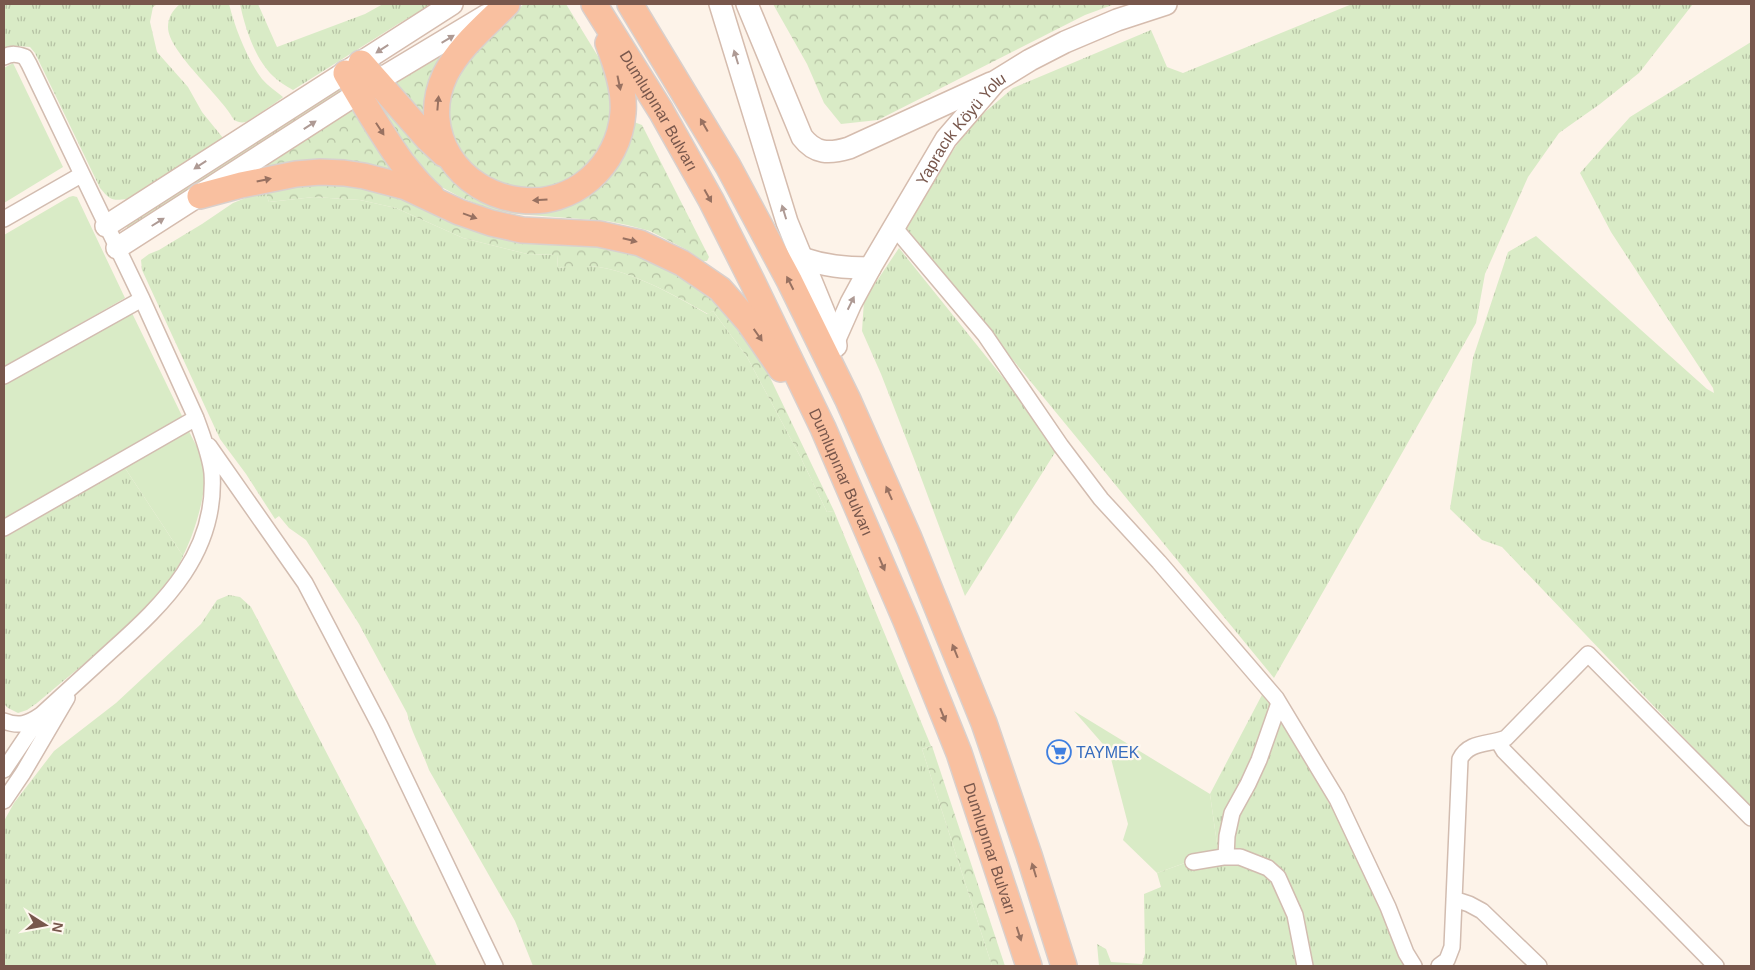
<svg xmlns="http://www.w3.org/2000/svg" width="1755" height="970" viewBox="0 0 1755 970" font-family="Helvetica,sans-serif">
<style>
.grass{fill:url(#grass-tufts)}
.forest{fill:url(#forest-crowns)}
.garden{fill:#d9ebc6}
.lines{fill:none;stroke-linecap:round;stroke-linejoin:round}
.minor-casing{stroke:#d2bcb0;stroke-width:18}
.secondary-casing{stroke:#d5bcae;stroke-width:24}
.trunk-casing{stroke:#d9d0cd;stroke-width:28}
.minor{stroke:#fff;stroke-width:15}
.secondary{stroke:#fff;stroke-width:21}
.trunk{stroke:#f9c0a0;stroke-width:25}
.oneway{fill:#ae9a94}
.oneway2{fill:#987161}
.labels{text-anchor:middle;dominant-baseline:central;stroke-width:4.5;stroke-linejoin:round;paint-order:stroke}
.street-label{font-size:16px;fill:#78574c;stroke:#fff8ef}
.shop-label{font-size:16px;fill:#366cbe;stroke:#fff8ef;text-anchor:start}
</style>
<defs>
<pattern id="grass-tufts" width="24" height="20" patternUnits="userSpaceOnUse" patternTransform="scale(1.25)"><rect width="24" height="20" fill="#d9ebc6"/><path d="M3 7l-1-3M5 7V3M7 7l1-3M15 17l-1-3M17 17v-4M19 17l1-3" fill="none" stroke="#b5c1a3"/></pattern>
<pattern id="forest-crowns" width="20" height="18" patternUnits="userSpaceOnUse" patternTransform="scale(1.25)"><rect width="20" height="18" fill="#d9ebc6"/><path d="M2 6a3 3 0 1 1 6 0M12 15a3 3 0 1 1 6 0" fill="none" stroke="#b5c1a3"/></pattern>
</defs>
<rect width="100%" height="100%" fill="#fdf3e9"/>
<!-- grass -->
<path class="grass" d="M 4,4 L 157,4 L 153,7 L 150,22 L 157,52 L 188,87 L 202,112 L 223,138 L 127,199 C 112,201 110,200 100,188 L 35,53 L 30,47 L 18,46 L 4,53 Z
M 180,4 L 229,4 C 235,28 247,59 262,79 C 268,86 276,91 283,97 C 279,101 251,119 246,122 C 241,123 238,122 234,120 C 221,95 168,52 168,27 C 168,17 173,10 180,4 Z
M 240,4 L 258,4 L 277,47 L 365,14 L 383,4 L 433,4 L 398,24 L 293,90 C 286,86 279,82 273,76 C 255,59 245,28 240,4 Z
M 1352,4 L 1693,4 L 1639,73 L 1600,104 L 1559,133 L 1528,177 L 1485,274 L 1476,323 L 1274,678 L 903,226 L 970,125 L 1013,88 L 1151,30 L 1167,67 L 1183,73 Z
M 1751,42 L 1751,808 L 1502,547 L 1482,540 L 1450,509 L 1473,358 L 1508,252 L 1536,236 L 1707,389 L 1714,393 L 1713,388 L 1611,232 L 1580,173 L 1630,117 Z
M 339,87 L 344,93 L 130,233 L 125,224 Z
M 265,190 L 269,202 L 314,197 L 360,200 L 396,208 L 463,238 L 527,254 L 557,255 L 558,268 C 567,267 576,265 585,266 C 624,266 674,295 707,314 L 713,311 L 747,357 L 800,456 L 827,512 L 834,511 L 931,746 L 922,749 L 992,966 L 533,966 L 515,921 L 429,770 C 422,750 411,732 407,713 L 359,624 L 306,540 L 289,528 L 279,516 L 275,519 L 246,474 L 220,439 L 142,270 L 141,260 L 149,254 L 159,250 L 202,224 L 233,203 Z
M 899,248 L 1017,395 L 1056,451 L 965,596 L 916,464 L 881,374 L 862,331 L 864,300 Z
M 123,465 L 183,556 C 176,574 162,588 149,603 C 114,641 76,670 37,703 L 27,710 L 18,713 L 8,708 L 4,704 L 4,533 Z
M 229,595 L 240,597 L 251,607 L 437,966 L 4,966 L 4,821 L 14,803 L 54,751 L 116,703 L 201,624 L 217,600 Z
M 1264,691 L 1288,726 L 1364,868 L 1406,966 L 1309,966 L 1281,874 L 1268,859 L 1243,850 L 1218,851 L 1210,794 Z
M 1237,862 L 1265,874 L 1283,898 L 1298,966 L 1099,966 L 1097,944 L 1106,949 L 1111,962 L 1142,964 L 1145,954 L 1144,894 L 1161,887 L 1157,873 L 1185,863 L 1190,867 Z"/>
<!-- forest -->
<path class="forest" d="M 524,4 L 566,4 L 599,58 L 612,88 L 614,111 L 605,144 L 581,173 L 547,190 L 517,190 L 482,174 L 468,163 L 455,146 L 446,108 L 449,88 L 486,35 Z
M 773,4 L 1115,4 L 1085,15 L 878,120 L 841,124 L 824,103 L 807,64 Z
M 468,34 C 429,67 427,75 427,125 L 391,82 Z
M 378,94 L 479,196 L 600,185 L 616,170 L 634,122 L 642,125 L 709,257 L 707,261 L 703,261 L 689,251 L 650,231 L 627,225 L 607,221 L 516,214 L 492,210 L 460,197 L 434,183 L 412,157 L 371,97 Z
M 355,107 L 401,174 L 251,171 Z
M 337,182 L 583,245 L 615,250 L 642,257 L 680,274 L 704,288 L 746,335 L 764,365 L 834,511 L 827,512 L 800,456 L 747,357 L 713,311 L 708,314 C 674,295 624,266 585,266 C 576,266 567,267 558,268 L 557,255 L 527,254 L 463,238 L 396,208 L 360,200 L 314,197 L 269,202 L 265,190 Z
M 932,746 L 1005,966 L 992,966 L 922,749 Z"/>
<!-- garden -->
<path class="garden" d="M 13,63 L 63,167 L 4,203 L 4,68 Z
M 73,196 L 77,197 L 125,298 L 4,367 L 4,235 L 69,197 Z
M 132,313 L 183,418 L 4,519 L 4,383 Z
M 188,429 C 192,438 198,448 202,457 C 211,483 195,532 183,556 L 123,465 Z
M 1074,711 L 1210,794 L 1218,851 L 1157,873 L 1123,840 L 1128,824 L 1109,751 Z"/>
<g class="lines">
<!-- minor casing -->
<g class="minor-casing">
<path id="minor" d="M 4,57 C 12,53 17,54 25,57 L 29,64 L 142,299 L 196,418 C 202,435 210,454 212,473 C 217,552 166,602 111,651 C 88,672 64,694 41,715 C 28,724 19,727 4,721
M 4,219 L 81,175
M 894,227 L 985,335 L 1061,446 L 1101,499 L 1159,562 L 1276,698 L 1337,799 L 1388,907 L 1406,953 L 1414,966
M 4,376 L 142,299
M 209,446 L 305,583 L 380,726 L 495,966
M 4,528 L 196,418
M 1498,741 L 1504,751 L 1716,966
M 4,770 L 39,718
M 4,801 L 23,773 L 67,698
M 1226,857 L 1227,836 L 1232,813 L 1248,784 L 1259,760 L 1279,703
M 1193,862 L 1223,857 L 1240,857 L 1268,868 L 1278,877 L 1295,915 L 1305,966
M 1454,899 L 1469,904 L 1482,911 L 1539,966
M 1439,966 L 1447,960 L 1452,947 L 1460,759 C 1469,741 1489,745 1506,738 L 1588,654 L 1751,818"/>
</g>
<!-- secondary casing -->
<g class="secondary-casing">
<g id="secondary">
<path d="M 720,4 L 787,222 L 835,339 L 836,346"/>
<path d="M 747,4 L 802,137 C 815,154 829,154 849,148 L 991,83"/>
<path d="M 106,226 L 452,4"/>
<path d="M 117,248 L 377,81 L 487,15"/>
<path d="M 801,258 C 825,266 844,268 870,268"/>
<path id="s1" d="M 835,339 L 851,303 L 870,268 L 946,139 L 996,81 L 1030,60 L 1065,42 L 1117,20 L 1166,4"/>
</g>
</g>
<!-- trunk casing -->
<g class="trunk-casing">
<g id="trunk">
<path d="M 507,4 C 485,26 459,47 445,75 C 418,133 459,193 520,200 C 573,207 619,166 623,113 C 625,90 616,64 608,43"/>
<path id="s2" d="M 594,4 L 661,111 L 711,200 L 752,281 L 823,428 L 906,621 L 959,753 L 1029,966"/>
<path d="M 630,4 L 728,166 L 790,282 L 848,400 L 909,538 L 984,723 L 1029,855 L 1064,966"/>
<path d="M 361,63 L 428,139 L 444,154"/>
<path d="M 346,73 C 364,104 382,135 403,164 C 412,175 420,186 431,195"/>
<path d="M 200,196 L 241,185 L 296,174 L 320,172 L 344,173 L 364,176 L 406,187 L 459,212 L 491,223 L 522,230 L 599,234 L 640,243 L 682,263 L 720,289 L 748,321 L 781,369"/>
</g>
</g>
<!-- minor -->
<use href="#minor" class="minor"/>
<!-- secondary -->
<use href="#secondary" class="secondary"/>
<!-- trunk -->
<use href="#trunk" class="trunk"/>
</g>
<!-- one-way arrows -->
<defs><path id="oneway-solid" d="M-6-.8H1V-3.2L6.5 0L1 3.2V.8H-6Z" transform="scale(1.25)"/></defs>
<g class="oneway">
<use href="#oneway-solid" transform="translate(448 39) rotate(-31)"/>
<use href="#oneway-solid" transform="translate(382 49) rotate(147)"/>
<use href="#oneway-solid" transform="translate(736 57) rotate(-107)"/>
<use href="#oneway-solid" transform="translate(310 125) rotate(-33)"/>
<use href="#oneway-solid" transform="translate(200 165) rotate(147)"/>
<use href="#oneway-solid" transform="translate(784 212) rotate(-107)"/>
<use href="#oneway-solid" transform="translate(158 222) rotate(-32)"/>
<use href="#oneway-solid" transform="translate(851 303) rotate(-64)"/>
</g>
<g class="oneway2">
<use href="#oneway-solid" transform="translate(619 83) rotate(78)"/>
<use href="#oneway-solid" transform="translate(438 103) rotate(-85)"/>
<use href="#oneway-solid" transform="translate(704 125) rotate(-120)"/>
<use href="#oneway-solid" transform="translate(380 129) rotate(57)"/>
<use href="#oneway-solid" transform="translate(264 180) rotate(-12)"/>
<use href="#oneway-solid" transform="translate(708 196) rotate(61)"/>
<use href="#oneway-solid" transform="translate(540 200) rotate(176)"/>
<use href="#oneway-solid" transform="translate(470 216) rotate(20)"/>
<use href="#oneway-solid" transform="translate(630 240) rotate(14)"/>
<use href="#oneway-solid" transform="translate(790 283) rotate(-117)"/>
<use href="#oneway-solid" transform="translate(758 335) rotate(55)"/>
<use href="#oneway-solid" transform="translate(889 493) rotate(-114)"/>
<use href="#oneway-solid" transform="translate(882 564) rotate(67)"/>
<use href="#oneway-solid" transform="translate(955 651) rotate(-112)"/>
<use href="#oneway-solid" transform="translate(943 715) rotate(68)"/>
<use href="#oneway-solid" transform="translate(1034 870) rotate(-107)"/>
<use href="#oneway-solid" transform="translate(1019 934) rotate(72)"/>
</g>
<!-- icons -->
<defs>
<g id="supermarket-ring" transform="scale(1.25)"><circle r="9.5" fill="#fff8ef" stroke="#3f7fe0" stroke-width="1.5"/><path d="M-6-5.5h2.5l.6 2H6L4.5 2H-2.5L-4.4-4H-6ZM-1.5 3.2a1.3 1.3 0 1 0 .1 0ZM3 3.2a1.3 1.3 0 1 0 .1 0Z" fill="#3f7fe0"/></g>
</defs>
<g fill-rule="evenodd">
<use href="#supermarket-ring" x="1059" y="752"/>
</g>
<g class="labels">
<!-- street labels -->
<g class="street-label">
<text stroke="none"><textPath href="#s2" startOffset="125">Dumlupınar Bulvarı</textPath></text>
<text stroke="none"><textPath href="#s1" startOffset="246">Yapracık Köyü Yolu</textPath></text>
<text stroke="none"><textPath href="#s2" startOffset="530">Dumlupınar Bulvarı</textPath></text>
<text stroke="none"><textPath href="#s2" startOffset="935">Dumlupınar Bulvarı</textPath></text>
</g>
<!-- shop labels -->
<g class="shop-label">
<text x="1076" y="752">TAYMEK</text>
</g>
</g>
<!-- border -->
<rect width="1755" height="970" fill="none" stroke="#78574c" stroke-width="10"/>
<!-- north arrow -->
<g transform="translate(45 925) rotate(101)" stroke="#fff8ef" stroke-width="4" paint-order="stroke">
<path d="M0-4L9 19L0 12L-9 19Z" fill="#78574c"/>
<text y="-8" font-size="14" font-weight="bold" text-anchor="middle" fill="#78574c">N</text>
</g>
</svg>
